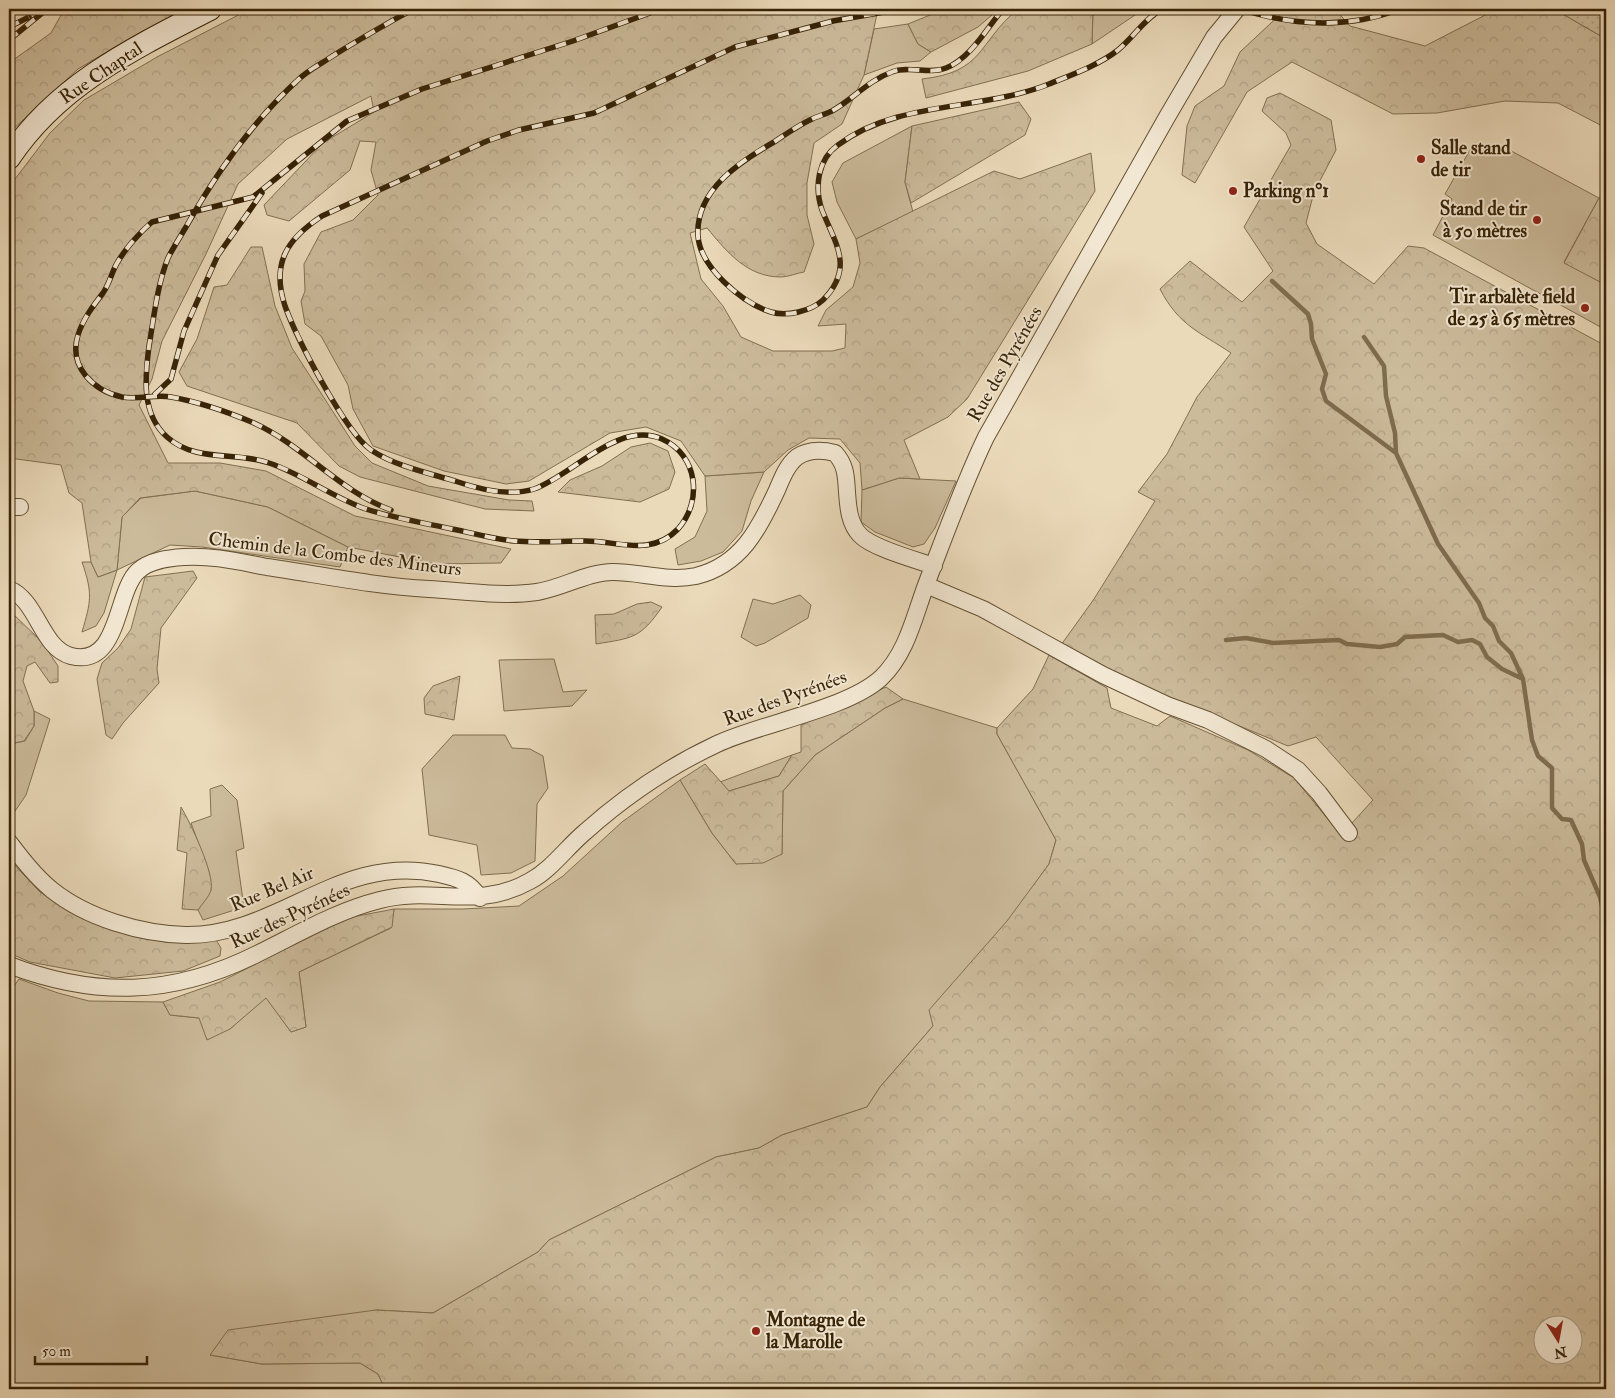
<svg xmlns="http://www.w3.org/2000/svg" width="1615" height="1398" viewBox="0 0 1615 1398" font-family="'IM FELL Double Pica',serif">
<style>
.grass{fill:#ccbb9b;stroke:#826f50}
.forest{fill:url(#forest-crowns);stroke:#826f50;fill-rule:evenodd}
.park{fill:url(#park-dots);stroke:#826f50}
.lines{fill:none;stroke-linecap:round;stroke-linejoin:round}
.stream{stroke:#7e6c4d;stroke-width:4.5}
.street-casing{stroke:#645133;stroke-width:18}
.secondary-casing{stroke:#372306;stroke-width:24}
.street{stroke:#f2e7d2;stroke-width:16}
.secondary{stroke:#f2e7d2;stroke-width:22}
.rail-casing{stroke:#372306;stroke-width:5.5}
.rail{stroke:#f2e7d2;stroke-width:4;stroke-dasharray:11;stroke-linecap:butt}
.poi-dot{fill:#8f2418;stroke:#f2e7d2;stroke-width:2}
.labels{text-anchor:middle;dominant-baseline:central;stroke-width:4;stroke-linejoin:round;paint-order:stroke}
.street-label{font-size:19px;fill:#372306;stroke:#f2e7d2}
.poi-label{font-size:19px;font-weight:bold;fill:#372306;stroke:#f2e7d2;text-anchor:start}
</style>
<defs>
<pattern id="forest-crowns" width="20" height="18" patternUnits="userSpaceOnUse" patternTransform="scale(1.25)"><rect width="20" height="18" fill="#ccbb9b"/><path d="M2 6a3 3 0 1 1 6 0M12 15a3 3 0 1 1 6 0" fill="none" stroke="#b0a084"/></pattern>
<pattern id="park-dots" width="8" height="8" patternUnits="userSpaceOnUse" patternTransform="scale(1.25)"><rect width="8" height="8" fill="#ccbb9b"/><path d="M2 2h.1M6 6h.1" fill="none" stroke="#b0a084" stroke-width="1.8" stroke-linecap="round"/></pattern>
</defs>
<rect width="100%" height="100%" fill="#ebdaba"/>
<filter id="stains"><feTurbulence type="fractalNoise" baseFrequency=".004" numOctaves="4"/><feColorMatrix values="0 0 0 0 .2 0 0 0 0 .09 0 0 0 0 .02 0 0 0 .5 -.17"/></filter>
<radialGradient id="worn" r=".72"><stop offset=".6" stop-color="#630" stop-opacity="0"/><stop offset="1" stop-color="#630" stop-opacity=".3"/></radialGradient>
<!-- grass -->
<path class="grass" d="M 1093,9 L 1144,9 L 1092,44 Z
M 908,24 L 918,44 L 931,52 L 920,61 L 897,63 L 864,75 L 874,29 Z
M 912,126 L 905,182 L 913,212 L 856,239 L 837,202 L 832,182 L 843,163 Z
M 1474,143 L 1496,156 L 1502,146 L 1599,198 L 1564,262 L 1606,285 L 1606,330 L 1433,235 L 1452,199 L 1445,194 Z
M 764,472 L 751,501 L 742,531 L 723,552 L 701,561 L 678,565 L 675,549 L 695,537 L 707,511 L 705,476 Z
M 899,478 L 956,481 L 935,528 L 924,544 L 913,547 L 875,532 L 861,522 L 862,490 Z
M 195,491 L 268,507 L 348,547 L 340,567 L 202,547 L 170,545 L 117,570 L 104,613 L 96,626 L 82,632 C 91,601 93,594 82,562 L 91,562 L 98,577 L 117,570 L 122,517 L 141,498 Z
M 800,595 L 811,605 L 808,618 L 765,643 L 756,646 L 741,637 L 753,599 L 773,604 Z
M 554,659 L 563,692 L 587,690 L 572,706 L 504,711 L 499,660 Z
M 903,699 L 997,728 L 997,734 L 1056,840 L 1049,864 L 933,1026 L 880,1087 L 867,1107 L 782,1135 L 759,1148 L 716,1157 L 549,1240 L 538,1252 L 433,1313 L 376,1310 L 210,1355 L 262,1364 L 360,1363 L 378,1374 L 385,1389 L 9,1389 L 9,986 L 14,986 L 19,979 L 58,993 L 89,1001 L 163,1002 L 170,1015 L 199,1018 L 230,1029 L 266,997 L 291,1032 L 306,1027 L 299,972 L 391,928 L 394,909 L 463,909 L 519,906 L 563,876 L 622,822 L 680,780 L 712,833 L 736,864 L 782,854 L 783,791 L 815,755 L 885,708 Z
M 34,711 L 50,719 L 26,795 L 9,820 L 9,744 L 25,741 L 34,726 Z
M 453,735 L 505,735 L 512,748 L 530,749 L 543,756 L 548,788 L 537,804 L 535,861 L 511,873 L 481,875 L 477,845 L 429,835 L 422,769 Z
M 792,755 L 779,776 L 729,791 L 720,782 Z
M 222,785 L 237,800 L 244,848 L 236,851 L 244,907 L 203,920 L 198,910 L 211,890 L 209,872 L 191,823 L 211,816 L 210,789 Z"/>
<!-- forest -->
<path class="forest" d="M 74,9 L 101,9 L 104,14 L 118,9 L 186,9 L 134,36 L 78,69 L 9,133 L 9,63 L 51,33 L 61,15 Z
M 250,9 L 878,9 L 864,75 L 842,124 L 814,143 L 807,183 L 807,215 L 814,244 L 804,272 C 797,273 788,277 781,277 C 747,277 727,252 707,228 L 690,233 L 701,279 L 723,306 L 741,337 L 773,351 L 832,351 L 845,348 L 846,324 L 818,326 L 826,310 L 853,287 L 860,263 L 856,239 L 994,171 L 1020,179 L 1091,153 L 1095,191 L 967,399 L 948,417 L 904,440 L 920,479 L 899,478 L 862,490 L 860,463 L 840,439 L 809,438 L 788,450 L 764,472 L 705,476 L 681,441 L 646,427 L 610,433 L 529,481 L 506,484 L 444,471 L 373,446 L 353,409 L 348,385 L 321,336 L 305,324 L 301,301 L 305,291 L 304,264 L 321,232 L 353,220 L 378,195 L 371,170 L 376,142 L 360,141 L 350,170 L 289,221 L 267,215 L 264,205 L 323,143 L 374,112 L 371,96 L 287,139 L 238,184 L 206,254 L 162,341 L 152,379 L 139,405 L 168,463 L 220,463 L 266,471 L 355,516 L 511,549 L 501,563 L 436,564 L 348,547 L 268,507 L 195,491 L 140,498 L 122,517 L 117,570 L 98,577 L 91,562 L 82,503 L 69,493 L 61,465 L 9,458 L 9,187 L 50,133 L 84,100 L 157,57 Z
M 945,9 L 999,9 L 978,27 L 931,52 L 918,44 L 908,24 Z
M 1018,9 L 1093,9 L 1092,44 L 1028,71 L 926,98 L 922,79 C 985,72 977,43 1018,9 Z
M 1286,9 L 1335,9 L 1350,26 L 1425,46 L 1497,9 L 1554,9 L 1606,39 L 1606,128 L 1558,103 L 1505,101 L 1437,113 L 1393,114 L 1292,62 L 1247,92 L 1195,183 L 1182,175 L 1187,126 L 1195,106 L 1224,86 L 1240,52 Z
M 1280,93 L 1331,120 L 1336,150 L 1314,192 L 1306,223 L 1317,244 L 1374,284 L 1408,246 L 1424,248 L 1606,346 L 1606,1389 L 385,1389 L 378,1374 L 360,1363 L 262,1364 L 210,1355 L 228,1330 L 376,1310 L 433,1313 L 538,1252 L 549,1240 L 716,1157 L 759,1148 L 782,1135 L 867,1107 L 880,1087 L 933,1026 L 929,1010 L 1007,921 L 1049,864 L 1056,840 L 997,734 L 997,728 L 1033,689 L 1049,655 L 1107,688 L 1111,708 L 1157,726 L 1170,716 L 1248,750 L 1294,778 L 1341,835 L 1373,800 L 1316,737 L 1288,746 L 1106,671 L 1061,645 L 1094,599 L 1155,501 L 1138,492 L 1167,454 L 1197,397 L 1231,353 C 1200,332 1179,326 1160,289 L 1190,261 L 1242,302 L 1273,271 L 1244,227 L 1291,145 L 1286,133 L 1262,111 L 1267,98 ZM 1542,1326 L 1572,1326 L 1572,1356 L 1542,1356 Z
M 1019,102 L 1031,119 L 1025,135 L 911,203 L 905,182 L 912,126 Z
M 1606,197 L 1606,285 L 1564,263 L 1599,198 Z
M 251,247 L 262,247 L 275,306 L 292,348 L 355,446 L 372,463 L 428,486 L 509,500 L 532,501 L 534,511 L 485,509 L 360,477 L 339,466 L 297,423 L 187,386 L 179,372 L 197,339 L 214,287 L 227,285 Z
M 650,443 L 668,451 L 675,472 L 669,489 L 640,502 L 558,492 L 570,480 L 602,466 L 631,447 Z
M 193,571 L 197,578 L 161,628 L 157,669 L 159,683 L 123,723 L 112,739 L 106,735 L 97,679 L 102,663 L 118,648 L 131,629 L 145,577 Z
M 651,602 L 662,607 C 640,639 632,638 596,644 L 595,615 L 614,614 L 637,604 Z
M 9,610 L 42,642 L 58,666 L 58,682 L 50,683 L 35,662 L 27,666 L 23,681 L 34,711 L 34,726 L 24,741 L 9,744 Z
M 460,676 L 454,720 L 425,714 L 424,698 L 433,686 Z
M 886,687 L 903,699 L 885,708 L 815,755 L 783,791 L 782,854 L 763,863 L 736,864 L 712,833 L 680,780 L 705,764 L 729,791 L 779,776 L 792,755 L 801,752 L 801,725 Z
M 181,807 C 190,822 215,874 211,890 C 209,897 202,904 198,910 L 182,909 L 187,853 L 177,850 Z
M 9,859 L 40,892 L 73,913 L 123,933 L 166,942 L 215,938 L 221,948 L 220,956 L 183,971 L 115,978 L 30,962 L 9,953 Z
M 394,909 L 392,927 L 299,972 L 306,1027 L 291,1032 L 266,998 L 230,1029 L 207,1040 L 199,1018 L 170,1015 L 163,1002 L 220,982 L 347,918 Z"/>
<!-- park -->
<path class="park" d="M 1554,9 L 1606,9 L 1606,39 Z"/>
<g class="lines">
<!-- stream -->
<path class="stream" d="M 1272,281 L 1308,314 L 1311,324 L 1312,339 L 1326,374 L 1322,389 L 1326,401 L 1396,453
M 1364,337 L 1384,366 L 1386,396 L 1395,433 L 1396,453 L 1438,544 L 1479,603 L 1485,618 L 1493,626 L 1499,641 L 1511,653 L 1523,679 L 1532,740 L 1538,756 L 1552,768 L 1552,808 L 1562,819 L 1571,820 L 1582,844 L 1584,860 L 1600,897 L 1606,923
M 1226,640 L 1246,638 L 1273,643 L 1339,640 L 1347,644 L 1380,647 L 1397,644 L 1405,637 L 1443,635 L 1458,642 L 1472,640 L 1480,644 L 1487,657 L 1502,669 L 1523,679"/>
<!-- street casing -->
<g class="street-casing">
<path id="street" d="M 9,507 L 20,507
M 926,585 L 983,609 L 1103,675 L 1167,705 L 1208,720 L 1266,749 L 1298,770 L 1319,793 L 1349,833
M 9,589 C 38,601 41,648 71,656 C 120,668 115,592 138,571 C 150,560 169,558 184,557 C 212,555 240,562 267,567 C 321,575 375,586 429,589 C 463,591 503,597 537,592 C 563,588 587,572 613,572 C 641,572 668,582 696,576 C 741,565 759,529 777,490 C 782,478 787,465 797,457 C 809,449 823,450 835,453 C 846,465 846,476 847,492 C 848,506 849,524 860,535 C 872,548 916,560 934,566
M 9,842 C 22,859 35,876 52,890 C 87,918 141,934 186,935 C 279,936 340,852 439,874 C 457,878 469,881 480,898
M 9,965 C 96,998 173,996 257,954 C 298,934 336,911 380,900 C 433,886 477,911 530,881 C 552,869 566,848 585,832 C 623,798 670,766 717,744 C 762,723 847,709 881,678 C 907,653 914,617 926,585 C 945,535 963,485 986,437 L 1167,117 L 1214,37 L 1237,9"/>
</g>
<!-- secondary casing -->
<g class="secondary-casing">
<path id="secondary" d="M 9,158 C 57,85 134,48 210,9"/>
</g>
<!-- street -->
<use href="#street" class="street"/>
<!-- secondary -->
<use href="#secondary" class="secondary"/>
<!-- rail casing -->
<g class="rail-casing">
<path id="rail" d="M 413,9 C 385,25 356,41 328,59 C 319,65 307,71 299,79 C 253,121 216,173 186,227 C 180,237 173,248 168,258 C 157,286 154,317 149,346 C 145,377 141,414 167,437 C 196,463 235,451 269,463 C 302,474 332,497 366,509 C 393,518 424,523 452,529 C 473,533 493,539 514,541 C 538,543 561,541 585,541 C 619,541 651,557 678,529 C 703,501 698,455 662,439 C 618,420 573,475 534,489 C 509,497 478,489 455,481 C 428,473 395,466 371,450 C 345,432 296,337 285,306 C 271,263 287,239 322,216 L 487,141 L 519,130 L 594,113 L 735,47 L 833,21 L 901,9
M 1003,9 C 987,28 970,59 946,68 C 929,75 909,65 892,72 C 869,80 853,99 832,111 C 826,114 818,116 812,119 C 799,125 786,134 774,142 C 741,161 695,190 698,236 C 700,267 742,303 771,312 C 787,317 811,311 823,300 C 855,268 835,243 822,210 C 814,187 818,159 838,145 C 898,100 982,111 1049,84 C 1071,75 1099,65 1118,50 C 1134,37 1144,19 1162,9
M 1240,9 C 1293,26 1348,29 1400,9
M 9,27 L 29,17
M 9,40 L 47,9
M 154,395 L 171,379 L 184,331 L 218,255 L 262,193
M 391,510 C 339,491 304,446 254,423 C 228,412 199,402 171,397 C 155,394 138,400 122,397 C 94,391 68,367 78,335 C 83,319 93,306 103,293 C 109,284 111,275 116,265 C 124,250 139,233 152,222 L 253,197 L 347,121 L 422,89 L 573,41 L 661,9"/>
</g>
<!-- rail -->
<use href="#rail" class="rail"/>
</g>
<!-- markers -->
<g class="poi-dot">
<circle cx="1421" cy="159" r="5"/>
<circle cx="1233" cy="191" r="5"/>
<circle cx="1537" cy="220" r="5"/>
<circle cx="1585" cy="308" r="5"/>
<circle cx="756" cy="1331" r="5"/>
</g>
<g class="labels">
<!-- street labels -->
<g class="street-label">
<text transform="translate(101 73) rotate(-34)">Rue Chaptal</text>
<text transform="translate(1005 364) rotate(-60)">Rue des Pyrénées</text>
<text transform="translate(335 554) rotate(7)">Chemin de la Combe des Mineurs</text>
<text transform="translate(785 698) rotate(-20)">Rue des Pyrénées</text>
<text transform="translate(272 889) rotate(-23)">Rue Bel Air</text>
<text transform="translate(290 916) rotate(-25)">Rue des Pyrénées</text>
</g>
<!-- poi labels -->
<g class="poi-label">
<text x="1431" y="148">Salle stand<tspan x="1431" dy="22">de tir</tspan></text>
<text x="1243" y="191">Parking n°1</text>
<text x="1527" y="209" text-anchor="end">Stand de tir<tspan x="1527" dy="22">à 50 mètres</tspan></text>
<text x="1575" y="297" text-anchor="end">Tir arbalète field<tspan x="1575" dy="22">de 25 à 65 mètres</tspan></text>
<text x="766" y="1320">Montagne de<tspan x="766" dy="22">la Marolle</tspan></text>
</g>
</g>
<!-- margin -->
<rect width="1615" height="1398" fill="none" stroke="#ebdaba" stroke-width="30"/>
<rect x="10" y="10" width="1595" height="1378" fill="none" stroke="#372306" stroke-width="2.5"/>
<rect x="15" y="15" width="1585" height="1368" fill="none" stroke="#372306"/>
<!-- north arrow -->
<g transform="translate(1558 1340) rotate(169)"><circle r="24" fill="#f2e7d2" stroke="#a79980"/>
<path d="M0-4L9 19L0 12L-9 19Z" fill="#8f2418"/>
<text y="-8" font-size="14" font-weight="bold" text-anchor="middle" fill="#372306">N</text>
</g>
<!-- scale -->
<path d="M35 1356v8h112v-8" fill="none" stroke="#372306" stroke-width="2.5"/>
<text x="42" y="1356" font-size="15" fill="#372306" stroke="#f2e7d2" stroke-width="4" paint-order="stroke">50 m</text>
<rect width="100%" height="100%" filter="url(#stains)"/>
<rect width="100%" height="100%" fill="url(#worn)"/>
</svg>
